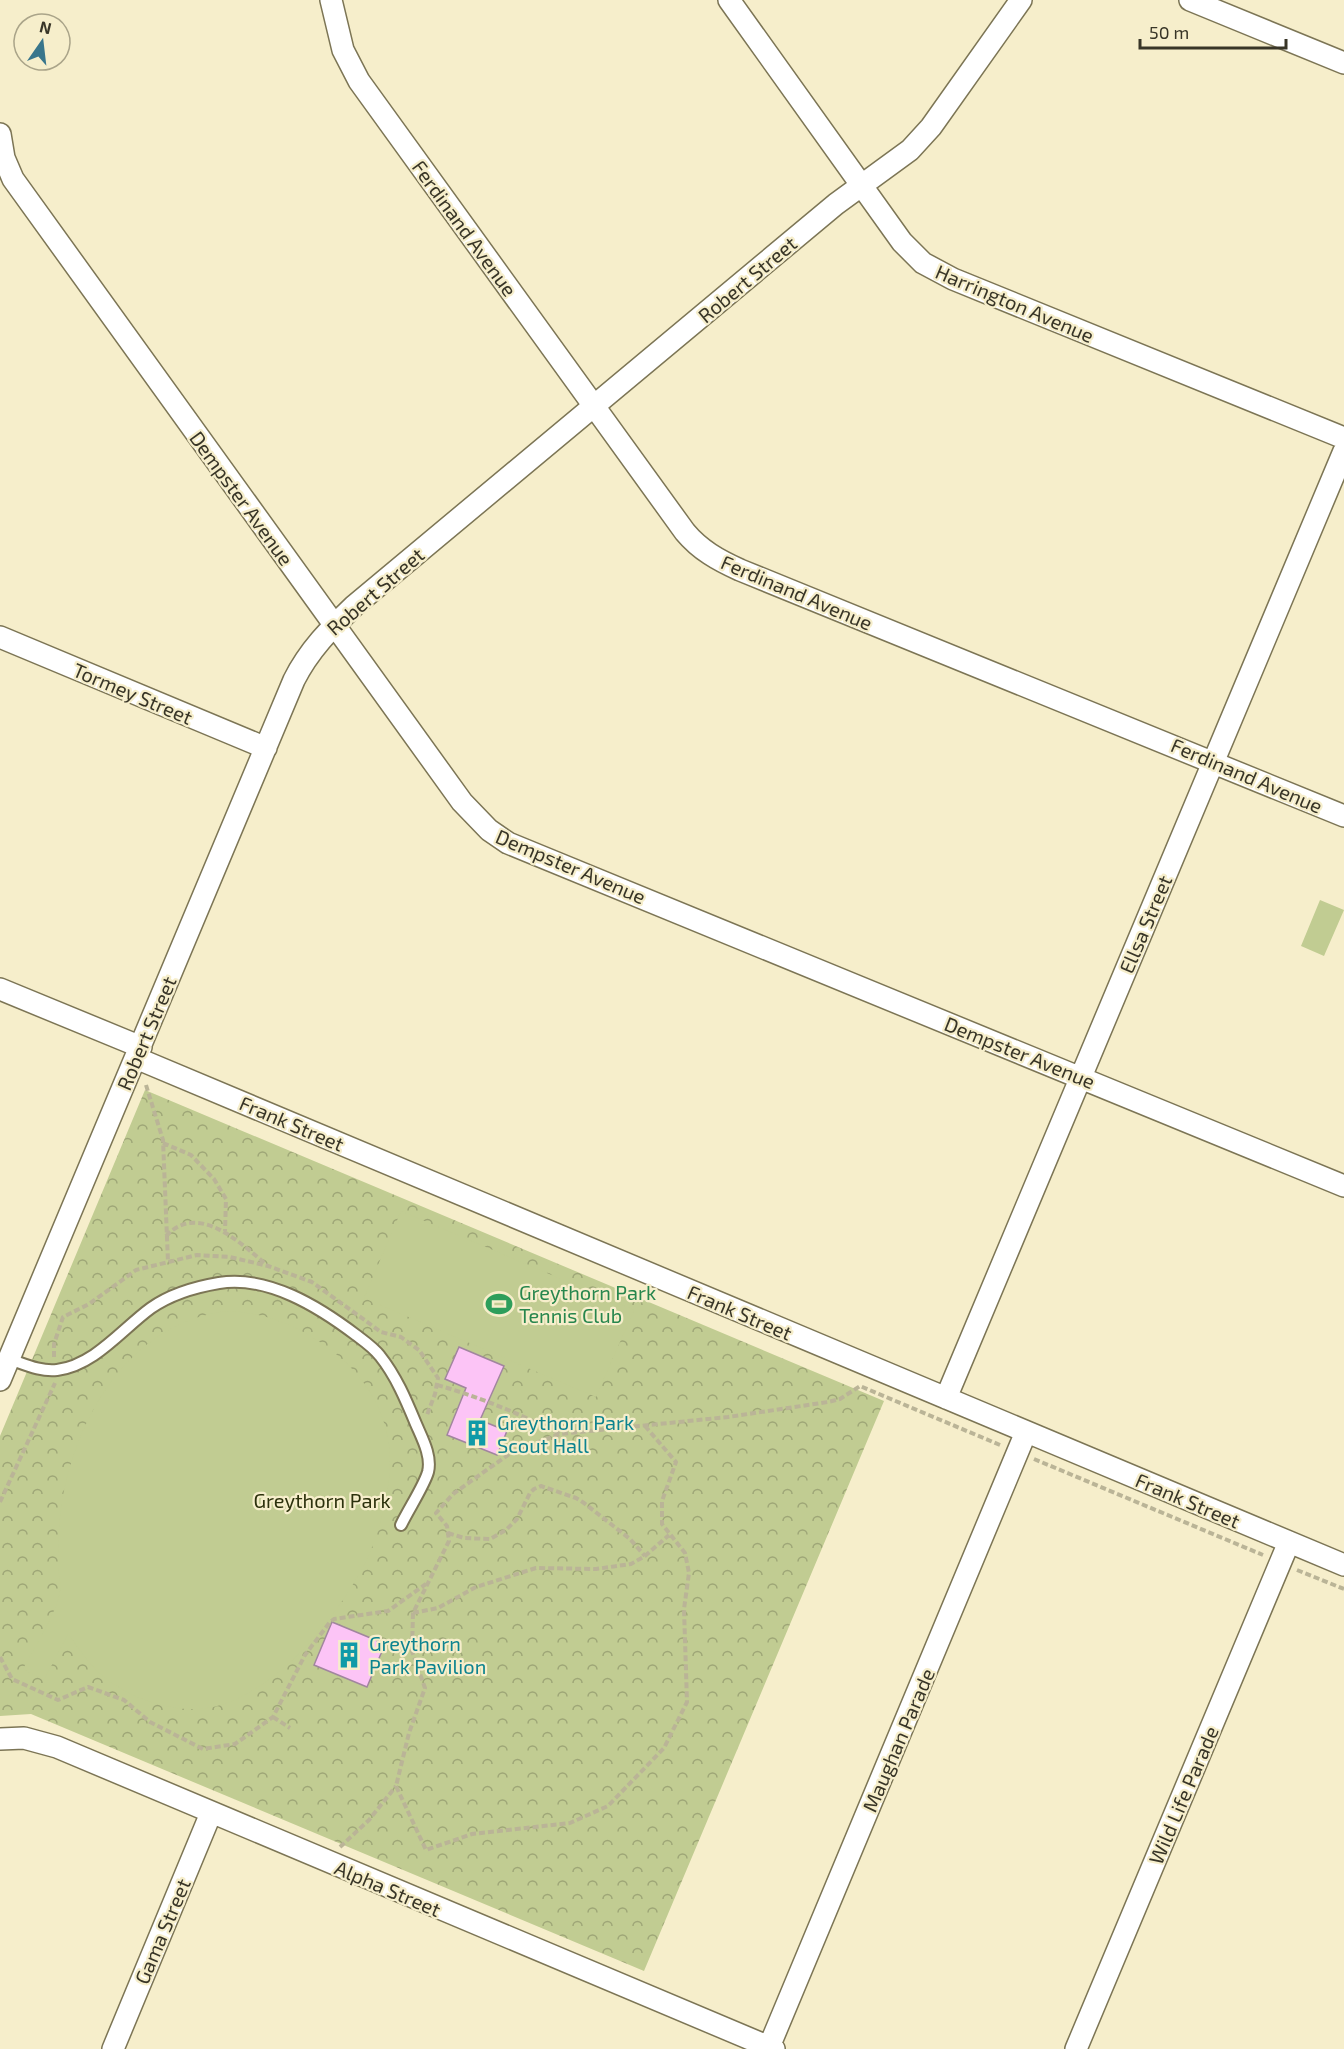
<svg xmlns="http://www.w3.org/2000/svg" width="1344" height="2049" viewBox="0 0 1344 2049" font-family="'Exo 2',sans-serif">
<style>
.park{fill:url(#park-crowns)}
.pitch{fill:#c1cc92}
.building{fill:#fcc4f6;stroke:#a1869e;stroke-width:1.5}
.lines{fill:none;stroke-linecap:round;stroke-linejoin:round}
.service-casing{stroke:#7c7555;stroke-width:14}
.minor-casing{stroke:#7c7555;stroke-width:24}
.path{stroke:#bab497;stroke-width:4;stroke-dasharray:6 3;stroke-linecap:butt}
.service{stroke:#fff;stroke-width:10}
.minor{stroke:#fff;stroke-width:21}
.labels{text-anchor:middle;dominant-baseline:central;stroke-width:4.5;stroke-linejoin:round;paint-order:stroke}
.street-label{font-size:20px;fill:#383527;stroke:#f6eecb}
.leisure-label{font-size:20px;fill:#27864d;stroke:#f6eecb;text-anchor:start}
.culture-label{font-size:20px;fill:#0d838f;stroke:#f6eecb;text-anchor:start}
.park-label{font-size:20px;fill:#2c310c;stroke:#f6eecb}
</style>
<defs>
<pattern id="park-crowns" width="20" height="18" patternUnits="userSpaceOnUse" patternTransform="scale(1.5)"><rect width="20" height="18" fill="#c1cc92"/><path d="M2 6a3 3 0 1 1 6 0M12 15a3 3 0 1 1 6 0" fill="none" stroke="#9ea677"/></pattern>
</defs>
<rect width="100%" height="100%" fill="#f6eecb"/>
<!-- park -->
<path class="park" d="M 145,1090 L 884,1401 L 644,1971 L 31,1714 L 0,1716 L 0,1436 Z"/>
<!-- pitch -->
<path class="pitch" d="M 1320,900 L 1344,910 L 1324,956 L 1301,946 Z
M 401,1211 L 634,1310 L 596,1397 L 364,1298 Z
M 226,1311 C 263,1312 297,1325 327,1347 C 360,1371 383,1403 389,1444 C 394,1480 380,1535 363,1567 C 333,1623 268,1703 200,1709 C 165,1711 125,1696 99,1673 C 87,1661 78,1647 68,1634 L 44,1680 L 23,1669 C 34,1648 57,1613 60,1591 C 61,1584 59,1575 58,1568 C 58,1549 58,1528 61,1509 C 74,1419 128,1324 226,1311 Z"/>
<!-- building -->
<path class="building" d="M 459,1347 L 504,1366 L 480,1420 L 507,1431 L 497,1455 L 447,1435 L 466,1388 L 445,1379 Z
M 332,1622 L 385,1644 L 367,1687 L 314,1665 Z"/>
<g class="lines">
<!-- service casing -->
<g class="service-casing">
<path id="service" d="M 9,1359 C 24,1364 41,1372 57,1370 C 95,1365 122,1329 151,1308 C 171,1294 195,1287 219,1283 C 268,1275 319,1307 356,1335 C 364,1341 374,1348 380,1356 C 396,1376 406,1400 416,1424 C 422,1438 432,1456 428,1472 C 424,1486 408,1510 401,1525"/>
</g>
<!-- minor casing -->
<g class="minor-casing">
<path id="minor" d="M 331,0 L 343,50 L 359,81 L 685,532 C 700,550 718,560 740,570 L 1344,816
M 729,0 L 902,242 L 923,263 L 953,279 L 1344,438
M 1190,0 L 1344,63
M 0,134 L 4,158 L 13,179 L 462,802 L 489,830 L 508,843 L 1344,1186
M 0,637 L 266,748
M 0,989 L 141,1047
M 136,1058 L 1344,1565
M 0,1380 L 294,680 C 309,650 330,629 354,606 L 836,204 L 910,150 L 931,127 L 1021,0
M 946,1398 L 1344,451
M 0,1739 L 24,1738 L 57,1747 L 774,2049
M 769,2047 L 1026,1432
M 113,2049 L 211,1813
M 1076,2049 L 1289,1542"/>
</g>
<!-- path -->
<path class="path" d="M 146,1085 L 163,1140 L 168,1262
M 163,1143 L 191,1155 L 214,1179 L 226,1199 L 225,1231
M 166,1236 C 199,1201 241,1244 267,1265
M 54,1357 L 54,1344 L 63,1317 L 89,1304 L 136,1270 L 197,1255 L 230,1257 L 268,1266 L 312,1282 L 381,1332 L 401,1337 L 419,1350 L 438,1378 L 435,1394 L 427,1415
M 437,1385 C 480,1397 520,1414 560,1434
M 645,1426 L 676,1462 L 662,1501 L 662,1524 L 685,1553 L 689,1573 L 684,1609 L 687,1702 L 664,1748 L 608,1806 L 570,1823 L 472,1834 L 426,1850 L 396,1786 L 409,1733 L 425,1688 L 412,1651 L 413,1613 L 449,1541 L 447,1526 L 436,1513 L 453,1494 L 512,1452 L 560,1434 L 728,1417 L 828,1402 L 840,1399 L 860,1386 L 1000,1445
M 1034,1459 L 1263,1555
M 0,1502 L 55,1383
M 448,1533 L 464,1538 L 490,1539 L 506,1530 L 517,1519 L 530,1493 L 534,1489 L 541,1486 L 576,1498 L 584,1503 L 630,1539 L 645,1556
M 1297,1570 L 1344,1589
M 413,1613 L 438,1608 L 476,1587 L 536,1568 L 596,1569 L 631,1564 L 645,1556 L 669,1535
M 0,1657 L 12,1679 L 58,1700 L 88,1687 L 124,1700 L 150,1722 L 203,1749 L 235,1744 L 273,1717 L 305,1655 L 330,1622 L 334,1619 L 388,1611 L 426,1584
M 273,1717 L 290,1728
M 340,1847 L 369,1820 L 396,1786"/>
<!-- service -->
<use href="#service" class="service"/>
<!-- minor -->
<use href="#minor" class="minor"/>
</g>
<!-- icons -->
<defs>
<g id="stadium-bare" transform="scale(2.07)"><path d="M0-5a6.5 5 0 1 0 0 10a6.5 5 0 1 0 0-10ZM-3.5-1.8h7v3.6h-7Z" fill="#2e9e5b" stroke="#f6eecb" stroke-width="2.5" paint-order="stroke"/></g>
<g id="building-bare" transform="scale(2.07)"><path d="M-4-6H4V6H1V3H-1V6H-4ZM-2.5-4.3h1.7v1.8h-1.7ZM.8-4.3h1.7v1.8H.8ZM-2.5-1h1.7V.8h-1.7ZM.8-1h1.7V.8H.8Z" fill="#0f9aa8" stroke="#f6eecb" stroke-width="2.5" paint-order="stroke"/></g>
</defs>
<g fill-rule="evenodd">
<use href="#stadium-bare" x="499" y="1304"/>
<use href="#building-bare" x="477" y="1433"/>
<use href="#building-bare" x="349" y="1655"/>
</g>
<g class="labels">
<!-- street labels -->
<g class="street-label">
<text transform="translate(465 228) rotate(54)">Ferdinand Avenue</text>
<text transform="translate(747 279) rotate(-40)">Robert Street</text>
<text transform="translate(1015 303) rotate(23)">Harrington Avenue</text>
<text transform="translate(242 498) rotate(54)">Dempster Avenue</text>
<text transform="translate(375 591) rotate(-41)">Robert Street</text>
<text transform="translate(797 592) rotate(23)">Ferdinand Avenue</text>
<text transform="translate(133 693) rotate(23)">Tormey Street</text>
<text transform="translate(1247 775) rotate(23)">Ferdinand Avenue</text>
<text transform="translate(571 866) rotate(23)">Dempster Avenue</text>
<text transform="translate(1145 924) rotate(-67)">Ellsa Street</text>
<text transform="translate(146 1033) rotate(-67)">Robert Street</text>
<text transform="translate(1020 1052) rotate(22)">Dempster Avenue</text>
<text transform="translate(292 1123) rotate(23)">Frank Street</text>
<text transform="translate(740 1312) rotate(23)">Frank Street</text>
<text transform="translate(1188 1500) rotate(23)">Frank Street</text>
<text transform="translate(898 1740) rotate(-67)">Maughan Parade</text>
<text transform="translate(1183 1795) rotate(-67)">Wild Life Parade</text>
<text transform="translate(388 1888) rotate(23)">Alpha Street</text>
<text transform="translate(162 1931) rotate(-67)">Gama Street</text>
</g>
<!-- leisure labels -->
<g class="leisure-label">
<text x="519" y="1292">Greythorn Park<tspan x="519" dy="23">Tennis Club</tspan></text>
</g>
<!-- culture labels -->
<g class="culture-label">
<text x="497" y="1422">Greythorn Park<tspan x="497" dy="23">Scout Hall</tspan></text>
<text x="369" y="1643">Greythorn<tspan x="369" dy="23">Park Pavilion</tspan></text>
</g>
<!-- park labels -->
<g class="park-label">
<text x="322" y="1500">Greythorn Park</text>
</g>
</g>
<!-- north arrow -->
<g transform="translate(42 42) rotate(14)"><circle r="28" fill="#f6eecb" stroke="#aaa489" stroke-width="1.5"/>
<path d="M0-4.5L10 22L0 15L-10 22Z" fill="#39768c"/>
<text y="-9" font-size="16" font-weight="bold" text-anchor="middle" fill="#383527">N</text>
</g>
<!-- scale -->
<path d="M1140 39v9h146v-9" fill="none" stroke="#383527" stroke-width="3"/>
<text x="1149" y="39" font-size="18" fill="#383527" stroke="#f6eecb" stroke-width="4.5" paint-order="stroke">50 m</text>
</svg>
